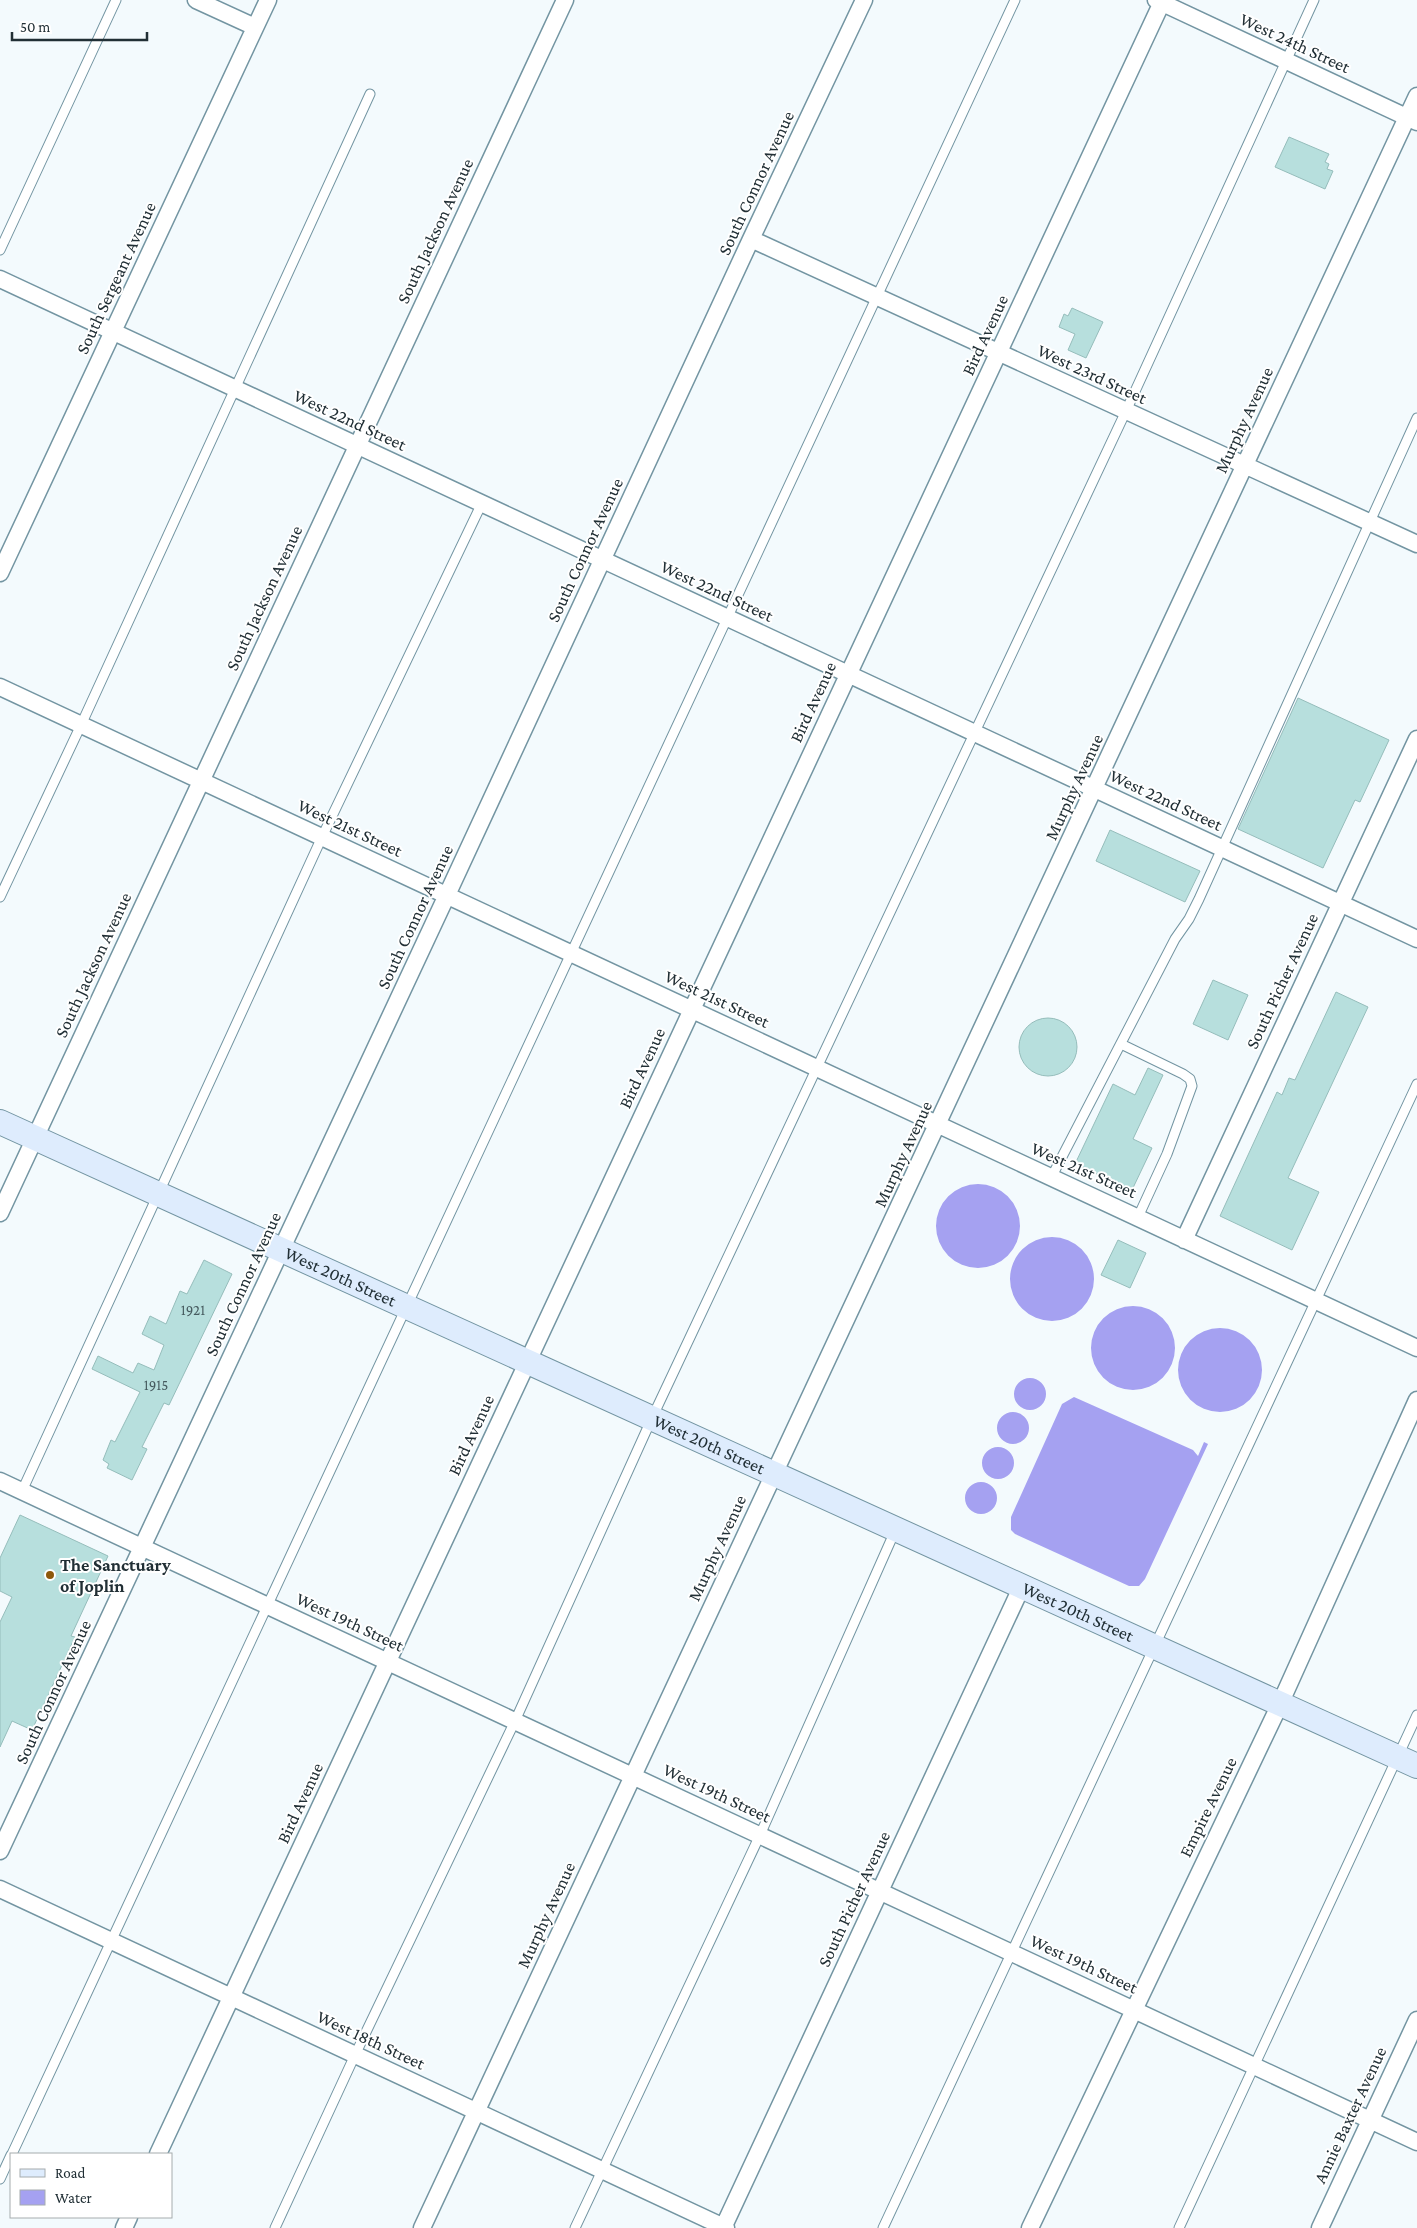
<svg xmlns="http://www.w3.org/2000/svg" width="1417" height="2228" viewBox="0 0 1417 2228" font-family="'Crimson Pro',serif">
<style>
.water{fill:#a5a1f1}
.building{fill:#b7dfdd;stroke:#95bdbb}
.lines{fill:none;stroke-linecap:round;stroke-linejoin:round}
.service-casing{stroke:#7395a2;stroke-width:11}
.minor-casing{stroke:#7395a2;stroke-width:19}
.secondary-casing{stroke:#7395a2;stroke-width:26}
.service{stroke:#fff;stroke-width:9}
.minor{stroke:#fff;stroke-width:16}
.secondary{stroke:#deecfd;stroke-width:24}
.poi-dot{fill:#8e580b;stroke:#fff;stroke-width:2}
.labels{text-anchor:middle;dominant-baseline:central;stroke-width:4;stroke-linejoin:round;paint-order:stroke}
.number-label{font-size:15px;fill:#465b5f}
.street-label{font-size:18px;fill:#212f35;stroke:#fff}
.poi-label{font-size:18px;font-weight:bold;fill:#212f35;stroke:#fff;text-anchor:start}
</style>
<rect width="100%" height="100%" fill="#f3fafd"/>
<!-- water -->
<path class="water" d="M936 1226a42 42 0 1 1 84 0a42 42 0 1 1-84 0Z
M1010 1279a42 42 0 1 1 84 0a42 42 0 1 1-84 0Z
M1091 1348a42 42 0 1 1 84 0a42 42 0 1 1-84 0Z
M1178 1370a42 42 0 1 1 84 0a42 42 0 1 1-84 0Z
M1014 1394a16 16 0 1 1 32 0a16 16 0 1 1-32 0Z
M 1074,1397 L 1193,1450 L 1198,1456 L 1204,1442 L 1208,1444 L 1145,1579 L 1139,1586 L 1129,1586 L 1015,1534 L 1011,1530 L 1011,1517 L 1062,1404 Z
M997 1428a16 16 0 1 1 32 0a16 16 0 1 1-32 0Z
M982 1463a16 16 0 1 1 32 0a16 16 0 1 1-32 0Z
M965 1498a16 16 0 1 1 32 0a16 16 0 1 1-32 0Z"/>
<!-- building -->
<path class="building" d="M 1289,137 L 1329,154 L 1325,162 L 1329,164 L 1327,169 L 1333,171 L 1325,189 L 1275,167 Z
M 1072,308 L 1103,322 L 1086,358 L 1068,350 L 1075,334 L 1059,327 L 1064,314 L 1068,316 Z
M 1298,698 L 1389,740 L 1360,802 L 1355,800 L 1323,868 L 1238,829 Z
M 1110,830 L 1200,871 L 1185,902 L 1096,861 Z
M 1213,980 L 1248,995 L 1228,1040 L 1193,1024 Z
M 1336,992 L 1368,1007 L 1288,1178 L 1319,1192 L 1292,1250 L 1220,1216 L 1277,1092 L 1282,1095 L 1289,1078 L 1295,1080 Z
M1019 1047a29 29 0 1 1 58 0a29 29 0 1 1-58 0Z
M 1148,1068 L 1163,1075 L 1133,1139 L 1152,1148 L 1132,1190 L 1075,1164 L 1113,1084 L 1135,1095 Z
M 1118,1240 L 1146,1253 L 1130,1288 L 1101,1275 Z
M 204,1260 L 232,1274 L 169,1405 L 164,1403 L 142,1447 L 147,1449 L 132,1480 L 107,1468 L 109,1464 L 103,1460 L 111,1440 L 115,1442 L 140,1392 L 92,1369 L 98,1356 L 133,1373 L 138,1363 L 154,1370 L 164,1345 L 142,1334 L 150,1316 L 166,1324 L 180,1291 L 187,1294 Z
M 20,1515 L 108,1556 L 71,1636 L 75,1637 L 32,1730 L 12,1721 L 0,1747 L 0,1622 L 12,1597 L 0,1591 L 0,1558 Z"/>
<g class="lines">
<!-- service casing -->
<g class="service-casing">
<path id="service" d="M 0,250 L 116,0
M 0,897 L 81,725 L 370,94
M 1121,1044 L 1183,1074 L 1190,1079 L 1192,1086 L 1167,1154 L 1138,1217
M 1051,1178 L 1175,939 L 1189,919 L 1199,899 L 1417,418
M 22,1491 L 322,837 L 482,503
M 12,2154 L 1015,0
M 0,2179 L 11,2155
M 275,2228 L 355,2055 L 515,1721 L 652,1418 L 1126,411 L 1314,0
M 575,2228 L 760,1835 L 895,1531
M 883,2228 L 1417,1084
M 1179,2228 L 1417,1715"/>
</g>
<!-- minor casing -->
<g class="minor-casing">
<path id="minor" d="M 196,0 L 255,27
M 1156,0 L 1417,122
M 751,239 L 1417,544
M 0,279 L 1417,939
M 0,573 L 268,0
M 0,687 L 1417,1348
M 0,1213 L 565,0
M 1184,1240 L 1417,739
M 0,1481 L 1417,2142
M 0,1851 L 447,895 L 751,239 L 864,0
M 0,1889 L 726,2228
M 158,2154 L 1163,0
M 124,2228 L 129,2217
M 422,2228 L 1417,96
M 723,2228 L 1022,1586
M 1030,2228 L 1280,1704 L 1417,1400
M 1320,2228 L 1417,2020"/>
</g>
<!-- secondary casing -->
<g class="secondary-casing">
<g id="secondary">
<path id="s1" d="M 0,1122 L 1417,1766"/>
</g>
</g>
<!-- service -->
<use href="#service" class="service"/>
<!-- minor -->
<use href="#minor" class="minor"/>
<!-- secondary -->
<use href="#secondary" class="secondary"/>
</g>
<!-- markers -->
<circle class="poi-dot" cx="50" cy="1575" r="5"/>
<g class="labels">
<!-- number labels -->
<g class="number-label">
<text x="193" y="1310">1921</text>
<text x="156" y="1385">1915</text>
</g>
<!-- street labels -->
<g class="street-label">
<text transform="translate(1295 43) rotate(25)">West 24th Street</text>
<text transform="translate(756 183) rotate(-65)">South Connor Avenue</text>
<text transform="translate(435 231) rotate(-65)">South Jackson Avenue</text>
<text transform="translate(116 278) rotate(-65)">South Sergeant Avenue</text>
<text transform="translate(985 335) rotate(-65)">Bird Avenue</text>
<text transform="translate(1092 374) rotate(25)">West 23rd Street</text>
<text transform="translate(350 420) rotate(25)">West 22nd Street</text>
<text transform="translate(1244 420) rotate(-65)">Murphy Avenue</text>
<text transform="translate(585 550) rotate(-65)">South Connor Avenue</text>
<text transform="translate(717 591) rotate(25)">West 22nd Street</text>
<text transform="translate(264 598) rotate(-65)">South Jackson Avenue</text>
<text transform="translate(813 702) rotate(-65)">Bird Avenue</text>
<text transform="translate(1074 787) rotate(-65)">Murphy Avenue</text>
<text transform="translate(1166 800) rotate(25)">West 22nd Street</text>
<text transform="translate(350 828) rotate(25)">West 21st Street</text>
<text transform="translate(415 917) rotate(-65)">South Connor Avenue</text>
<text transform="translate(93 965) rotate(-65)">South Jackson Avenue</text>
<text transform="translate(1282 981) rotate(-65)">South Picher Avenue</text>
<text transform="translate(717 999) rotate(25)">West 21st Street</text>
<text transform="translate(642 1068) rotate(-65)">Bird Avenue</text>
<text transform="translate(903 1154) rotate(-65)">Murphy Avenue</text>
<text transform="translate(1084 1170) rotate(24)">West 21st Street</text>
<text stroke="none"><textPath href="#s1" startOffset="374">West 20th Street</textPath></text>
<text transform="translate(243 1284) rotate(-65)">South Connor Avenue</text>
<text transform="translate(471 1435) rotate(-65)">Bird Avenue</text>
<text stroke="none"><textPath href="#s1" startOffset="779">West 20th Street</textPath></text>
<text transform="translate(717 1548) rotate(-65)">Murphy Avenue</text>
<text stroke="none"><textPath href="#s1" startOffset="1184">West 20th Street</textPath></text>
<text transform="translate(350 1622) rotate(25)">West 19th Street</text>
<text transform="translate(53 1692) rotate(-65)">South Connor Avenue</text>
<text transform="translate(717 1793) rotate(25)">West 19th Street</text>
<text transform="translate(300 1803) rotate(-65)">Bird Avenue</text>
<text transform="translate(1208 1807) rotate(-64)">Empire Avenue</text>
<text transform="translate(854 1899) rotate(-65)">South Picher Avenue</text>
<text transform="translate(546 1915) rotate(-65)">Murphy Avenue</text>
<text transform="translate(1084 1964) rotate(25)">West 19th Street</text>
<text transform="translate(371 2040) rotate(25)">West 18th Street</text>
<text transform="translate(1350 2115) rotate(-65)">Annie Baxter Avenue</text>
</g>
<!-- poi labels -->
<g class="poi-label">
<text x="60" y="1565">The Sanctuary<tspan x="60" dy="21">of Joplin</tspan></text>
</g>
</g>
<!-- legend -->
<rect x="10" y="2153" width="162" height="65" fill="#ffffff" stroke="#a6acae"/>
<rect x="20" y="2169" width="25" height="8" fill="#deecfd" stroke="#a6acae"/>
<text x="55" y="2178" font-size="15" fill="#212f35">Road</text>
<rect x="20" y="2190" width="25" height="15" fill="#a5a1f1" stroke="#a6acae"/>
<text x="55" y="2203" font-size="15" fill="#212f35">Water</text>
<!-- scale -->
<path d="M12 32v8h135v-8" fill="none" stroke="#212f35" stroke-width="2.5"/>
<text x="20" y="32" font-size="15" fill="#212f35" stroke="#ffffff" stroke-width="4" paint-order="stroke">50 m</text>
</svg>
